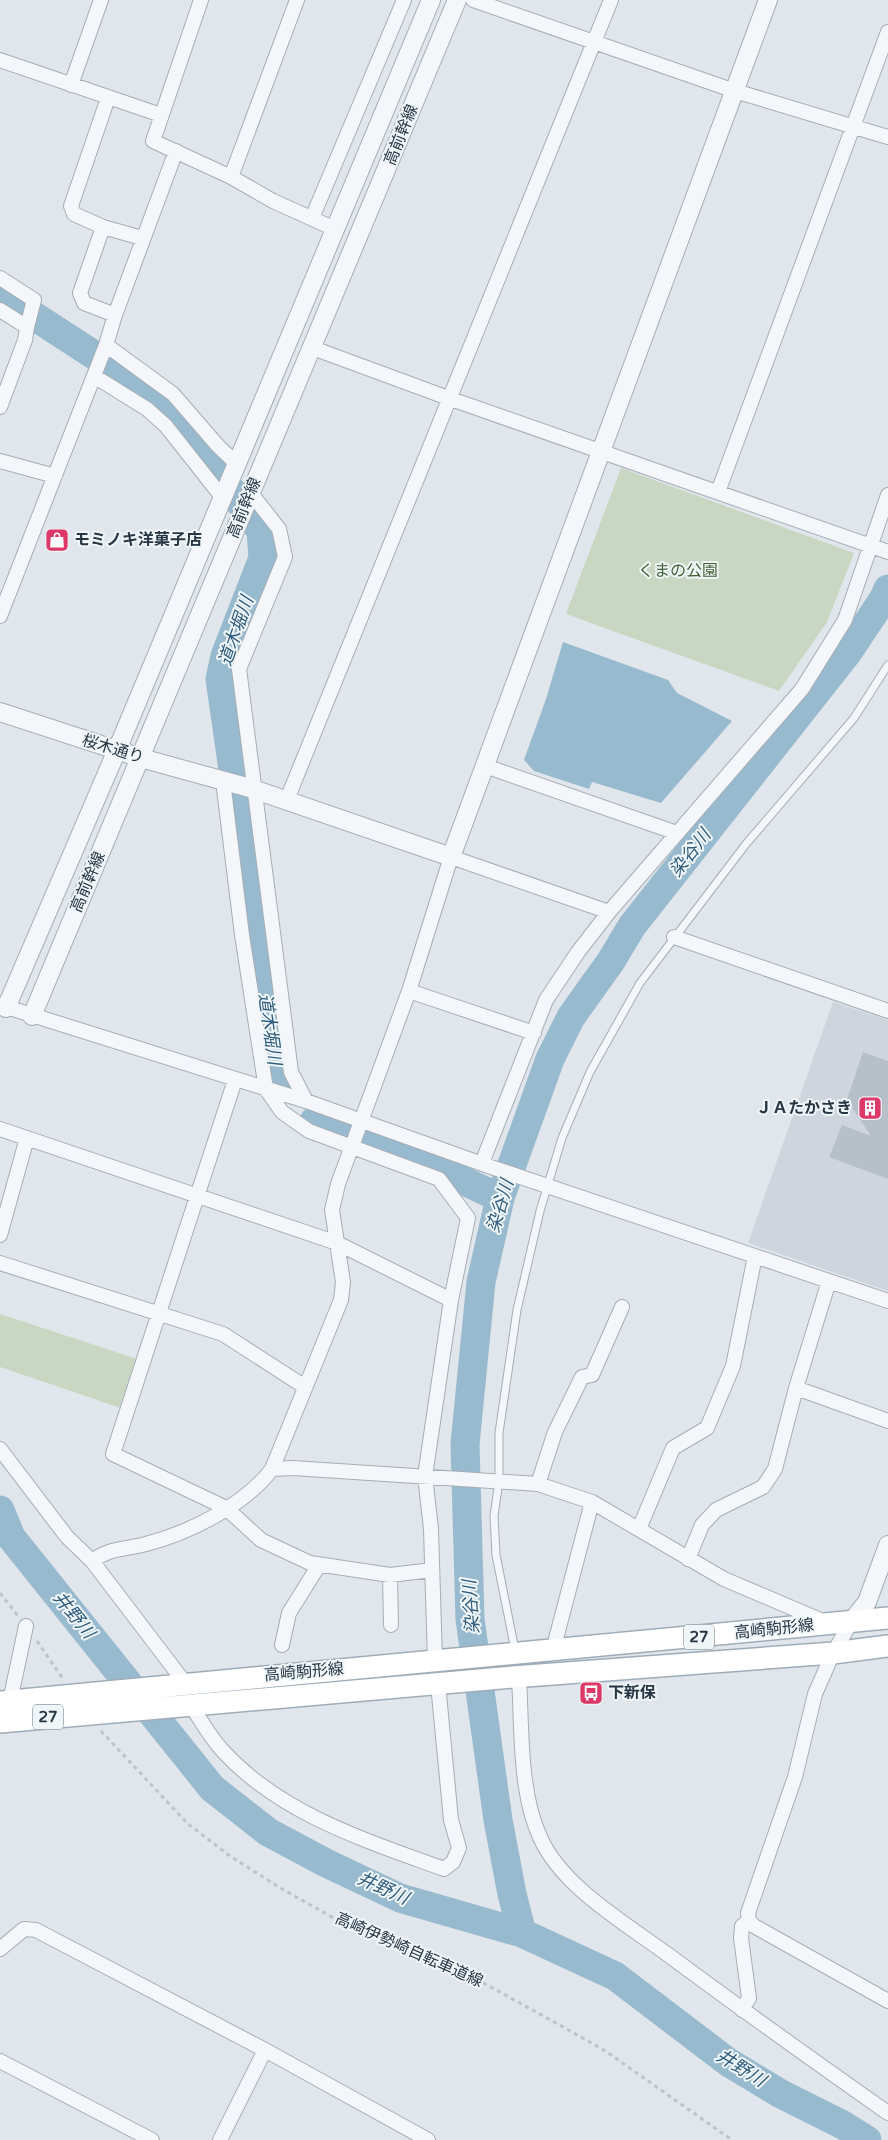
<svg xmlns="http://www.w3.org/2000/svg" width="888" height="2140" viewBox="0 0 888 2140" font-family="'Varela Round','Noto Sans JP',sans-serif">
<style>
.built{fill:#ced5dd}
.green{fill:#c9d6c1}
.water{fill:#98bace}
.lines{fill:none;stroke-linecap:round;stroke-linejoin:round}
.river{stroke:#98bace;stroke-width:29}
.building{fill:#b7c0c9}
.service-casing{stroke:#a5aeb6;stroke-width:9}
.minor-casing{stroke:#a5aeb6;stroke-width:16}
.tertiary-casing{stroke:#a5aeb6;stroke-width:20}
.primary-casing{stroke:#9eacb8;stroke-width:24}
.path{stroke:#bfc4ca;stroke-width:3;stroke-dasharray:4 4;stroke-linecap:butt}
.service{stroke:#f4f6f9;stroke-width:7}
.minor{stroke:#f4f6f9;stroke-width:14}
.tertiary{stroke:#f4f6f9;stroke-width:18}
.primary{stroke:#fff;stroke-width:21}
.labels{text-anchor:middle;dominant-baseline:central;stroke-width:4;stroke-linejoin:round;paint-order:stroke}
.shield{fill:#f0f5f8;stroke:#636f7a;stroke-width:1}
.shield-label{font-size:15px;font-weight:bold;fill:#273644}
.street-label{font-size:16px;fill:#273644;stroke:#f0f5f8}
.poi-label{font-size:16px;font-weight:bold;fill:#273644;stroke:#f0f5f8;text-anchor:start}
.park-label{font-size:16px;fill:#426133;stroke:#f0f5f8}
.water-label{font-size:18px;font-style:italic;fill:#2d5c7d;stroke:#f0f5f8}
</style>
<rect width="100%" height="100%" fill="#e0e6eb"/>
<!-- built -->
<path class="built" d="M 833,1002 L 888,1020 L 888,1291 L 748,1243 Z"/>
<!-- green -->
<path class="green" d="M 621,468 L 854,553 L 827,622 L 779,691 L 566,614 Z
M 0,1314 L 137,1359 L 121,1408 L 0,1367 Z"/>
<!-- water -->
<path class="water" d="M 563,642 L 668,680 L 677,693 L 732,721 L 661,803 L 592,782 L 589,789 L 534,771 L 524,760 L 546,699 Z"/>
<g class="lines">
<!-- river -->
<path class="river" d="M 0,294 L 148,390 L 176,416 L 261,531 L 263,558 L 225,656 L 220,679 L 277,1076 L 282,1085
M 314,1121 L 447,1173 L 500,1198
M 0,1510 L 11,1537 L 212,1788 L 268,1832 L 326,1863 L 400,1898 L 522,1933 L 615,1976 L 728,2062 L 781,2094 L 843,2125 L 867,2140
M 522,1933 L 512,1894 L 498,1820 L 470,1619 L 465,1444 L 481,1282 L 500,1198 L 550,1059 L 571,1017 L 611,961 L 632,926 L 848,652 L 884,598 L 888,589"/>
</g>
<!-- building -->
<path class="building" d="M 863,1052 L 888,1061 L 888,1179 L 829,1157 L 842,1125 L 871,1136 L 847,1100 Z"/>
<g class="lines">
<!-- service casing -->
<g class="service-casing">
<path id="service" d="M 515,1650 L 496,1555 L 494,1516 L 499,1481 L 499,1433 L 517,1310 L 540,1211 L 562,1138 L 590,1072 L 640,983 L 746,844 L 854,718 L 888,665"/>
</g>
<!-- minor casing -->
<g class="minor-casing">
<path id="minor" d="M 201,0 L 153,141 L 231,177 L 273,201 L 335,229
M 473,0 L 735,91 L 888,137
M 0,60 L 161,115
M 71,85 L 101,0
M 108,98 L 71,206 L 74,214 L 103,227 L 142,238
M 231,177 L 297,0
M 312,218 L 404,0
M 103,227 L 80,293 L 84,303 L 115,315
M 0,278 L 34,300 L 27,327
M 0,310 L 27,327 L 25,340 L 0,407
M 106,345 L 173,394 L 218,446 L 237,464
M 310,347 L 451,399 L 888,552
M 94,376 L 147,409 L 166,426 L 222,497
M 0,461 L 55,476
M 250,492 L 279,529 L 285,557 L 239,669 L 291,1072 L 306,1101
M 718,492 L 888,32
M 0,616 L 106,345 L 115,315 L 176,151
M 485,766 L 677,833
M 223,781 L 242,935 L 266,1089 L 282,1112 L 309,1131 L 439,1179 L 468,1218 L 451,1300 L 425,1476 L 431,1529 L 435,1661
M 286,802 L 611,0
M 674,937 L 888,1011
M 409,991 L 534,1033
M 0,1005 L 306,1101 L 488,1166 L 888,1301
M 235,1080 L 113,1454 L 226,1508 L 261,1540 L 310,1563 L 390,1575 L 432,1570
M 0,1129 L 337,1243 L 451,1300
M 482,1163 L 546,1000 L 578,952 L 609,912 L 802,689 L 845,620 L 888,495
M 0,1235 L 27,1138
M 0,1263 L 223,1334 L 305,1387
M 796,1388 L 888,1421
M 0,1449 L 67,1537 L 92,1561 L 185,1683
M 272,1469 L 293,1468 L 538,1484 L 592,1502 L 724,1579 L 825,1622
M 538,1484 L 555,1432 L 582,1377 L 592,1375 L 622,1307
M 639,1529 L 673,1448 L 707,1428 L 733,1366 L 755,1256
M 688,1559 L 702,1525 L 716,1510 L 763,1487 L 775,1469 L 796,1388 L 829,1281
M 92,1561 C 111,1547 124,1550 146,1544 C 189,1533 245,1505 272,1469 L 341,1300 L 343,1282 L 332,1210 L 338,1184 L 409,991 L 451,857 L 609,912
M 390,1575 L 391,1625
M 852,1621 L 833,1653 L 815,1694 L 795,1777 L 748,1913 L 749,1921 L 754,1926 L 888,2001
M 282,1645 L 289,1613 L 319,1565
M 553,1650 L 592,1502
M 519,1677 C 522,1727 519,1792 540,1837 C 561,1886 625,1923 667,1954 C 740,2008 814,2061 888,2113
M 191,1706 C 201,1720 210,1737 222,1750 C 280,1814 365,1840 444,1869 L 453,1862 L 459,1848 L 451,1820 L 438,1684
M 11,1709 L 10,1701 L 26,1626
M 0,1949 L 24,1929 L 36,1930 L 265,2050 L 428,2140
M 742,2010 L 749,1998 L 741,1938 L 742,1926 L 749,1921
M 0,2061 L 152,2140
M 220,2140 L 265,2050"/>
</g>
<!-- tertiary casing -->
<g class="tertiary-casing">
<path id="tertiary" d="M 0,712 L 141,758 L 250,788 L 451,857 L 768,0
M 6,1008 L 117,750 L 431,0
M 32,1016 L 457,0
M 852,1621 L 867,1602 L 888,1545"/>
</g>
<!-- primary casing -->
<g class="primary-casing">
<path id="primary" d="M 0,1702 L 888,1618
M 0,1722 L 513,1677 L 833,1653 L 888,1646"/>
</g>
<!-- path -->
<path class="path" d="M 0,1593 L 18,1616
M 37,1641 L 63,1679
M 101,1731 L 188,1824 L 230,1856 L 282,1889 L 350,1927 L 467,1974 L 538,2013 L 604,2050 L 732,2140"/>
<!-- service -->
<use href="#service" class="service"/>
<!-- minor -->
<use href="#minor" class="minor"/>
<!-- tertiary -->
<use href="#tertiary" class="tertiary"/>
<!-- primary -->
<use href="#primary" class="primary"/>
</g>
<!-- icons -->
<defs>
<g id="shop-square" transform="scale(1.25)"><rect x="-9" y="-9" width="18" height="18" rx="4" fill="#dc3969" stroke="#f0f5f8"/><path d="M-5-2.5h2.3a2.7 3.5 0 0 1 5.4 0H5L5.5 6h-11ZM-1.5-2.5h3a1.5 2.3 0 0 0-3 0Z" fill="#fff"/></g>
<g id="building-square" transform="scale(1.25)"><rect x="-9" y="-9" width="18" height="18" rx="4" fill="#dc3969" stroke="#f0f5f8"/><path d="M-4-6H4V6H1V3H-1V6H-4ZM-2.5-4.3h1.7v1.8h-1.7ZM.8-4.3h1.7v1.8H.8ZM-2.5-1h1.7V.8h-1.7ZM.8-1h1.7V.8H.8Z" fill="#fff"/></g>
<g id="bus-square" transform="scale(1.25)"><rect x="-9" y="-9" width="18" height="18" rx="4" fill="#dc3969" stroke="#f0f5f8"/><path d="M-5-6H5V4H4V6H2V4H-2V6H-4V4H-5ZM-3.5-4V0h7V-4ZM-3.5 1.2v1.5H-2V1.2ZM2 1.2v1.5H3.5V1.2Z" fill="#fff"/></g>
</defs>
<g fill-rule="evenodd">
<use href="#shop-square" x="57" y="540"/>
<use href="#building-square" x="870" y="1108"/>
<use href="#bus-square" x="591" y="1693"/>
</g>
<g class="labels">
<!-- shield labels -->
<g class="shield">
<rect x="684" y="1624.5" width="30" height="25" rx="4"/>
<rect x="33" y="1704.5" width="30" height="25" rx="4"/>
</g>
<g class="shield-label">
<text x="699" y="1637">27</text>
<text x="48" y="1717">27</text>
</g>
<!-- street labels -->
<g class="street-label">
<text transform="translate(401 135) rotate(-68)">高前幹線</text>
<text transform="translate(244 508) rotate(-68)">高前幹線</text>
<text transform="translate(113 749) rotate(17)">桜木通り</text>
<text transform="translate(88 882) rotate(-67)">高前幹線</text>
<text transform="translate(774 1629) rotate(-6)">高崎駒形線</text>
<text transform="translate(304 1672) rotate(-5)">高崎駒形線</text>
<text transform="translate(409 1950) rotate(24)">高崎伊勢崎自転車道線</text>
</g>
<!-- poi labels -->
<g class="poi-label">
<text x="74" y="540">モミノキ洋菓子店</text>
<text x="852" y="1108" text-anchor="end">ＪＡたかさき</text>
<text x="608" y="1693">下新保</text>
</g>
<!-- park labels -->
<g class="park-label">
<text x="678" y="571">くまの公園</text>
</g>
<!-- water labels -->
<g class="water-label">
<text transform="translate(236 631) rotate(-71)">道木堀川</text>
<text transform="translate(690 853) rotate(-52)">染谷川</text>
<text transform="translate(270 1029) rotate(82)">道木堀川</text>
<text transform="translate(500 1206) rotate(-74)">染谷川</text>
<text transform="translate(471 1607) rotate(-94)">染谷川</text>
<text transform="translate(74 1615) rotate(51)">井野川</text>
<text transform="translate(383 1888) rotate(24)">井野川</text>
<text transform="translate(741 2068) rotate(32)">井野川</text>
</g>
</g>
</svg>
